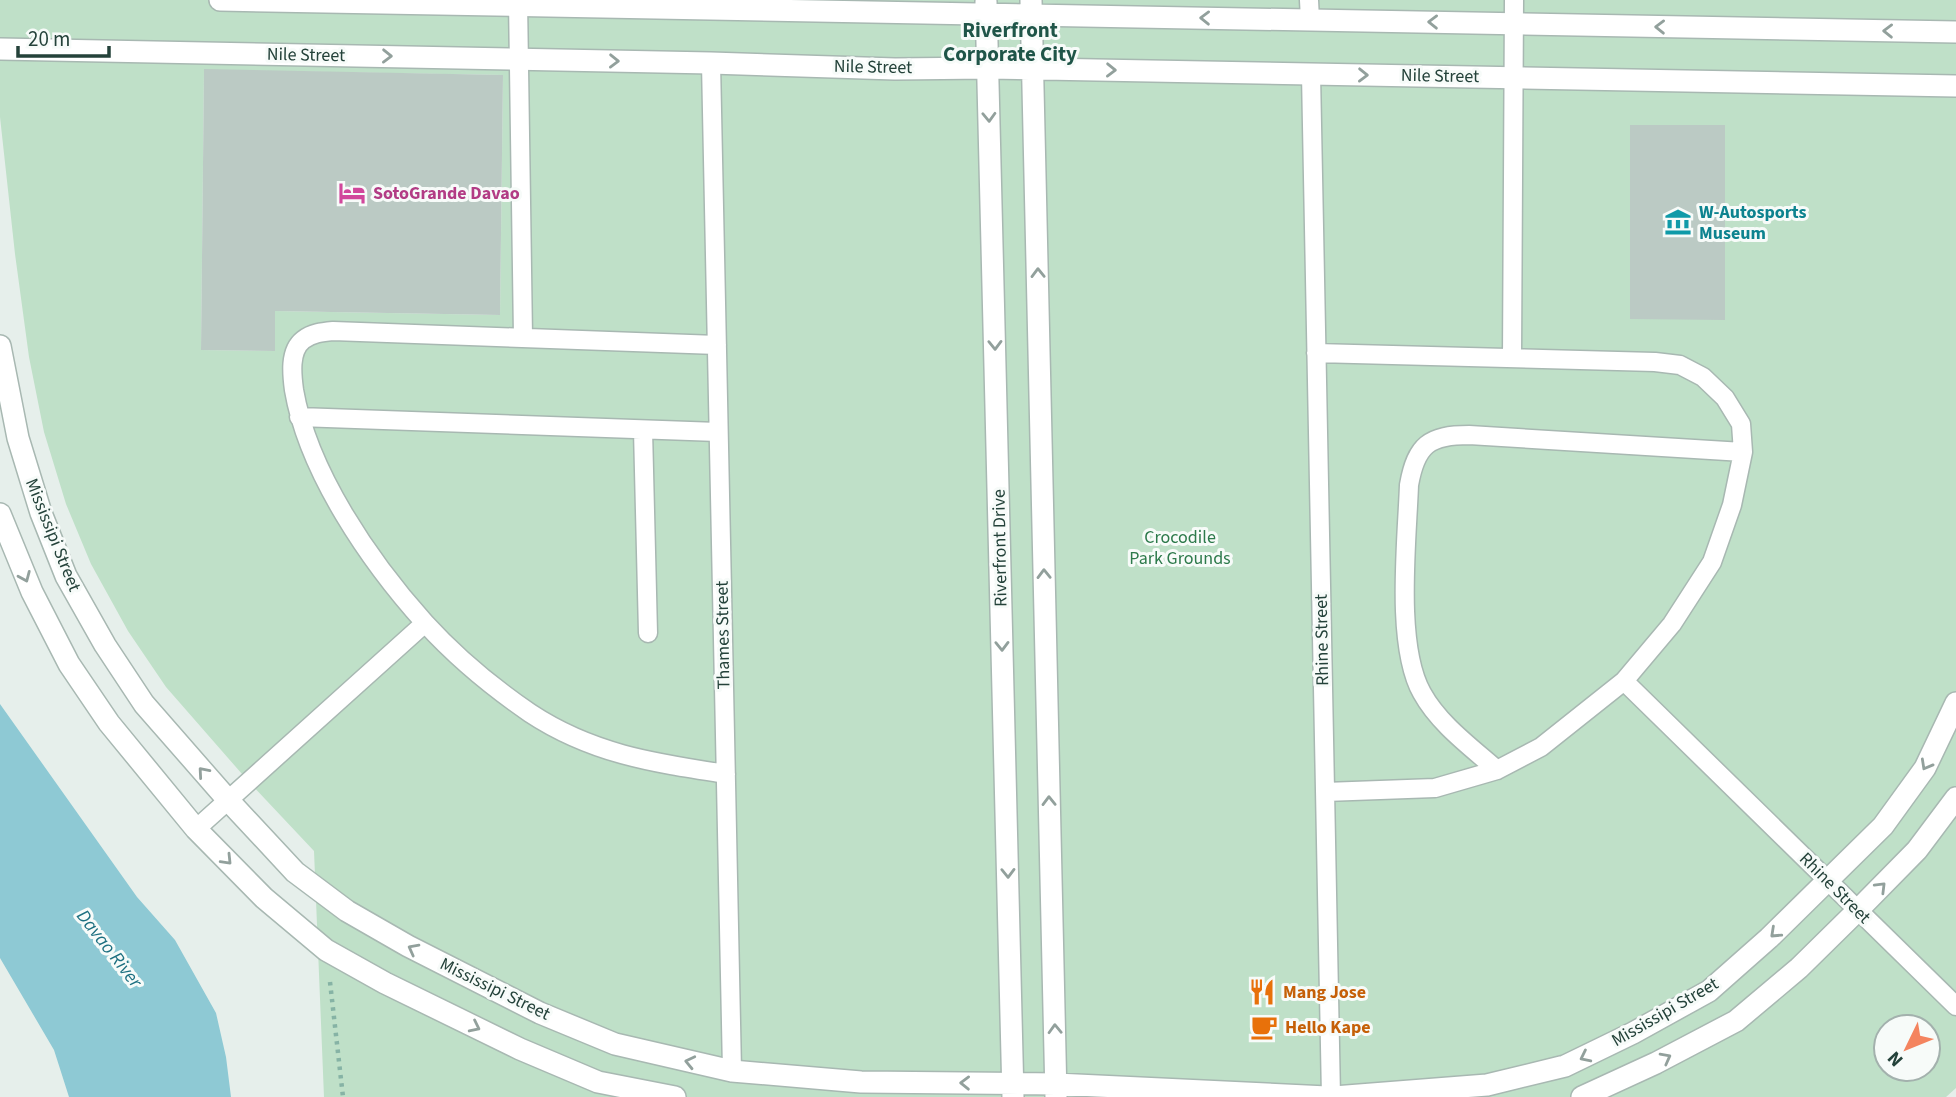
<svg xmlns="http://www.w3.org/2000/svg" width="1956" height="1097" viewBox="0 0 1956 1097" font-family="'Source Sans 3',sans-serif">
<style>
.green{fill:#bfe0c8;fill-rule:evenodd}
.water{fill:#8ec9d4}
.building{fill:#bbcac4}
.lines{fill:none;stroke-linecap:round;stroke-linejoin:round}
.lane-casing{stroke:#a8b8b2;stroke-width:21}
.street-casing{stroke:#a8b8b2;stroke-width:24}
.path{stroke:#86b3a5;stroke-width:4.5;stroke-dasharray:3.5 5;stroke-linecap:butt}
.lane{stroke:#fff;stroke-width:18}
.street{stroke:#fff;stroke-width:21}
.oneway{stroke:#92a09c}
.labels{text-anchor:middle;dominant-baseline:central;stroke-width:6;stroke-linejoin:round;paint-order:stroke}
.street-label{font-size:18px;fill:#24423a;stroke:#f7fbf9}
.hotel-label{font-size:18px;font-weight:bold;fill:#b23c85;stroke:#f7fbf9;text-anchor:start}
.culture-label{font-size:18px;font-weight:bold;fill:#0d838f;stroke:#f7fbf9;text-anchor:start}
.park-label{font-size:18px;fill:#2d7a4b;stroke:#f7fbf9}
.food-label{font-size:18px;font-weight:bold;fill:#c56008;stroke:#f7fbf9;text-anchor:start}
.water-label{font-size:19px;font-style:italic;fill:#1c6f80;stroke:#f7fbf9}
.quarter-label{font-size:21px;font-weight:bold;fill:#1f5548;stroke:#f7fbf9}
</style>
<rect width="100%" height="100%" fill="#e6efeb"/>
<!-- green -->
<path class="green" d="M 0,0 L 1956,0 L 1956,1088 L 1946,1097 L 324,1097 L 314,851 L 249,782 L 166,687 L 128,631 L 91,564 L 66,504 L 44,432 L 29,357 L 15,254 L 0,117 ZM 204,70 L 503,75 L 500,315 L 275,311 L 274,351 L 201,350 ZM 1886,1027 L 1928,1027 L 1928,1069 L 1886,1069 Z"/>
<!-- water -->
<path class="water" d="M 0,704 L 137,897 L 175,940 L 216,1013 L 226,1057 L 231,1097 L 69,1097 L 54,1050 L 0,958 Z"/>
<!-- building -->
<path class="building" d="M 204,69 L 503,75 L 500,315 L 275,311 L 275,351 L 201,350 Z
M 1630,125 L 1725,125 L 1725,320 L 1630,319 Z"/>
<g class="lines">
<!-- lane casing -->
<g class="lane-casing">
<path id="lane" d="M 518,0 L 523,337
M 1309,0 L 1310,20
M 711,63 L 732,1071
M 1311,74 L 1331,1097
M 717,345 L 333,331 C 322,332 312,333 303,340 C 289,351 292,375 294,390 C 308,472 370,562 425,623 C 456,657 492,687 530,713 C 592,754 654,763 726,774
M 1316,353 L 1655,362 L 1680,365 L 1703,377 L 1725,398 L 1741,424 L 1743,452 L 1732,505 L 1712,562 L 1672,624 L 1624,681 L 1541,747 L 1497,770 L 1435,788 L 1325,792
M 1512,358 L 1514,0
M 299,417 L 718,432
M 643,430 L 648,633
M 1624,681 L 1956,1006
M 1497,770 C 1471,747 1439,724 1422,693 C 1395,645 1407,541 1409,485 C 1416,445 1429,435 1469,435 L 1743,452
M 196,829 L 425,623"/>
</g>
<!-- street casing -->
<g class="street-casing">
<path id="street" d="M 220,0 L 1956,32
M 1031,0 L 1056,1097
M 986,2 L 1013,1097
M 0,49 L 711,63 L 895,69 L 988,68 L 1956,86
M 0,346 L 18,438 L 41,513 L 66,576 L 105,645 L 144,704 L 228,800 L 295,872 L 347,911 L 408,946 L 540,1013 L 615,1044 L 732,1071 L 861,1082 L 1056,1084 L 1327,1097
M 0,514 L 32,592 L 69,664 L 109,723 L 196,829 L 264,898 L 326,950 L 385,983 L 520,1049 L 598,1082 L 675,1097
M 1334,1097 L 1487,1085 L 1565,1066 L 1633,1033 L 1709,991 L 1769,938 L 1883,826 L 1925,768 L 1956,703
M 1582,1097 L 1656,1063 L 1736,1021 L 1799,968 L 1858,910 L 1917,850 L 1956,798"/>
</g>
<!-- path -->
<path class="path" d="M 330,982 L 343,1097"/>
<!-- lane -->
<use href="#lane" class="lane"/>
<!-- street -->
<use href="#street" class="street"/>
</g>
<!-- one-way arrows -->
<defs><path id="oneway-chevron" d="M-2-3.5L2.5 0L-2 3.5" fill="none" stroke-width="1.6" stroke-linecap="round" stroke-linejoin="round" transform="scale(1.75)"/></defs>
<g class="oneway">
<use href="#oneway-chevron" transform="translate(1205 18) rotate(-179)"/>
<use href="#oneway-chevron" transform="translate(1433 22) rotate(-179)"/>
<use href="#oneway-chevron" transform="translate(1660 27) rotate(-179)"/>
<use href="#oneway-chevron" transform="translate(1888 31) rotate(-179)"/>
<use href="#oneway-chevron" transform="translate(387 56) rotate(1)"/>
<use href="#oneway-chevron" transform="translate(614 61) rotate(1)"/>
<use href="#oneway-chevron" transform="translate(1111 70) rotate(1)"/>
<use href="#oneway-chevron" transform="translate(1363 75) rotate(1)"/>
<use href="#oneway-chevron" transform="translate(989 117) rotate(88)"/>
<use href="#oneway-chevron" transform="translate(1038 273) rotate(-91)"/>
<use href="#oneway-chevron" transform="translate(995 345) rotate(89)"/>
<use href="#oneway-chevron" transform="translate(1044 574) rotate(-91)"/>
<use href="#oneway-chevron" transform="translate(25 577) rotate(67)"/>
<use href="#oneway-chevron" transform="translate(1002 646) rotate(89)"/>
<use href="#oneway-chevron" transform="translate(1926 765) rotate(119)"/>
<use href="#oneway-chevron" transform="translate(203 772) rotate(-131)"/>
<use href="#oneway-chevron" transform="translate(1049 801) rotate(-91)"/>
<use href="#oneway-chevron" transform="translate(227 860) rotate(46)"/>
<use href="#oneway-chevron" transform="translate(1008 873) rotate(89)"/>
<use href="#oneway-chevron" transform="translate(1881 887) rotate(-45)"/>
<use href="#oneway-chevron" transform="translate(1775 933) rotate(137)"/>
<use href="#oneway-chevron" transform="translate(413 949) rotate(-152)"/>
<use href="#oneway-chevron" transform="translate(475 1027) rotate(26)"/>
<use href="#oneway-chevron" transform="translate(1055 1029) rotate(-92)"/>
<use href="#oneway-chevron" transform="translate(1585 1057) rotate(154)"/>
<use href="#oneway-chevron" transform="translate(1666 1058) rotate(-28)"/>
<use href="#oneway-chevron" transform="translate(690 1062) rotate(-167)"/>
<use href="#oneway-chevron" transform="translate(965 1083) rotate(-179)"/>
</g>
<!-- icons -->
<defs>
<g id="hotel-bare" transform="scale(2.1)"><path d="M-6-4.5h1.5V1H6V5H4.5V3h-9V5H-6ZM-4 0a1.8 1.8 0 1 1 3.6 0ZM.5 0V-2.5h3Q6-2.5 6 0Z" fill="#d1479c" stroke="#f7fbf9" stroke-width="2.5" paint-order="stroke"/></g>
<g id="museum-bare" transform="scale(2.1)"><path d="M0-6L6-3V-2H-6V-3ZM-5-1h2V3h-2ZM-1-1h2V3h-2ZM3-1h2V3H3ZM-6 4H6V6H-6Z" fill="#0f9aa8" stroke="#f7fbf9" stroke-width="2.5" paint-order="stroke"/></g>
<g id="restaurant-bare" transform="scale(2.1)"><path d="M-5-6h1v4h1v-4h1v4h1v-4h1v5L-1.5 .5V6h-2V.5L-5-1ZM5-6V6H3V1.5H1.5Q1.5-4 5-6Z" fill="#e8710a" stroke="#f7fbf9" stroke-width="2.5" paint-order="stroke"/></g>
<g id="cafe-bare" transform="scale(2.1)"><path d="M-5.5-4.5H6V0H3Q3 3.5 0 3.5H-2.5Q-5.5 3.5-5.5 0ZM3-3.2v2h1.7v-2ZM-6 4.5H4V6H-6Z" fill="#e8710a" stroke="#f7fbf9" stroke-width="2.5" paint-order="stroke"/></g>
</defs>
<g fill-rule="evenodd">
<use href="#hotel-bare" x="352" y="193"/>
<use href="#museum-bare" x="1678" y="222"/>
<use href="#restaurant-bare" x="1262" y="992"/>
<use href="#cafe-bare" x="1264" y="1027"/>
</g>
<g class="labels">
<!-- street labels -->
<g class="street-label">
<text transform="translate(306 55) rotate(1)">Nile Street</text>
<text transform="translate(873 67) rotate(1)">Nile Street</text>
<text transform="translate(1440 76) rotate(1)">Nile Street</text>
<text transform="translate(53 535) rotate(68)">Mississipi Street</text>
<text transform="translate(1000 548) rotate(-91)">Riverfront Drive</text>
<text transform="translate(723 635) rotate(-91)">Thames Street</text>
<text transform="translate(1322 640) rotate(-91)">Rhine Street</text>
<text transform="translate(1835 888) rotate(45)">Rhine Street</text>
<text transform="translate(495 989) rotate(26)">Mississipi Street</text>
<text transform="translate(1665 1012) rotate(-30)">Mississipi Street</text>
</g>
<!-- hotel labels -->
<g class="hotel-label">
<text x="373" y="193">SotoGrande Davao</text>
</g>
<!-- culture labels -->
<g class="culture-label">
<text x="1699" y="212">W-Autosports<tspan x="1699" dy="21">Museum</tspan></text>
</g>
<!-- park labels -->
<g class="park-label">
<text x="1180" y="537">Crocodile<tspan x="1180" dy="21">Park Grounds</tspan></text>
</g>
<!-- food labels -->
<g class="food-label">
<text x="1283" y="992">Mang Jose</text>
<text x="1285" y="1027">Hello Kape</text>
</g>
<!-- water labels -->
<g class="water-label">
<text transform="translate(109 949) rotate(52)">Davao River</text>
</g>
<!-- quarter labels -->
<g class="quarter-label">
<text x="1010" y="30">Riverfront<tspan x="1010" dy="24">Corporate City</tspan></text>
</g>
</g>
<!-- north arrow -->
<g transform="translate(1907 1048) rotate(227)"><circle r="33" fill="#f7fbf9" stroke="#a3b1ad" stroke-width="2"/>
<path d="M0-5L12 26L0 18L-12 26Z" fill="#f4845f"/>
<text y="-10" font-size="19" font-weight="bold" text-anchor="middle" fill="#24423a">N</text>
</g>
<!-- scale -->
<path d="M18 46v10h91v-10" fill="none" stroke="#24423a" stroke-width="3.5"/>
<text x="28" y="46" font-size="21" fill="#24423a" stroke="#f7fbf9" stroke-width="5" paint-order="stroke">20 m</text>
</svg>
